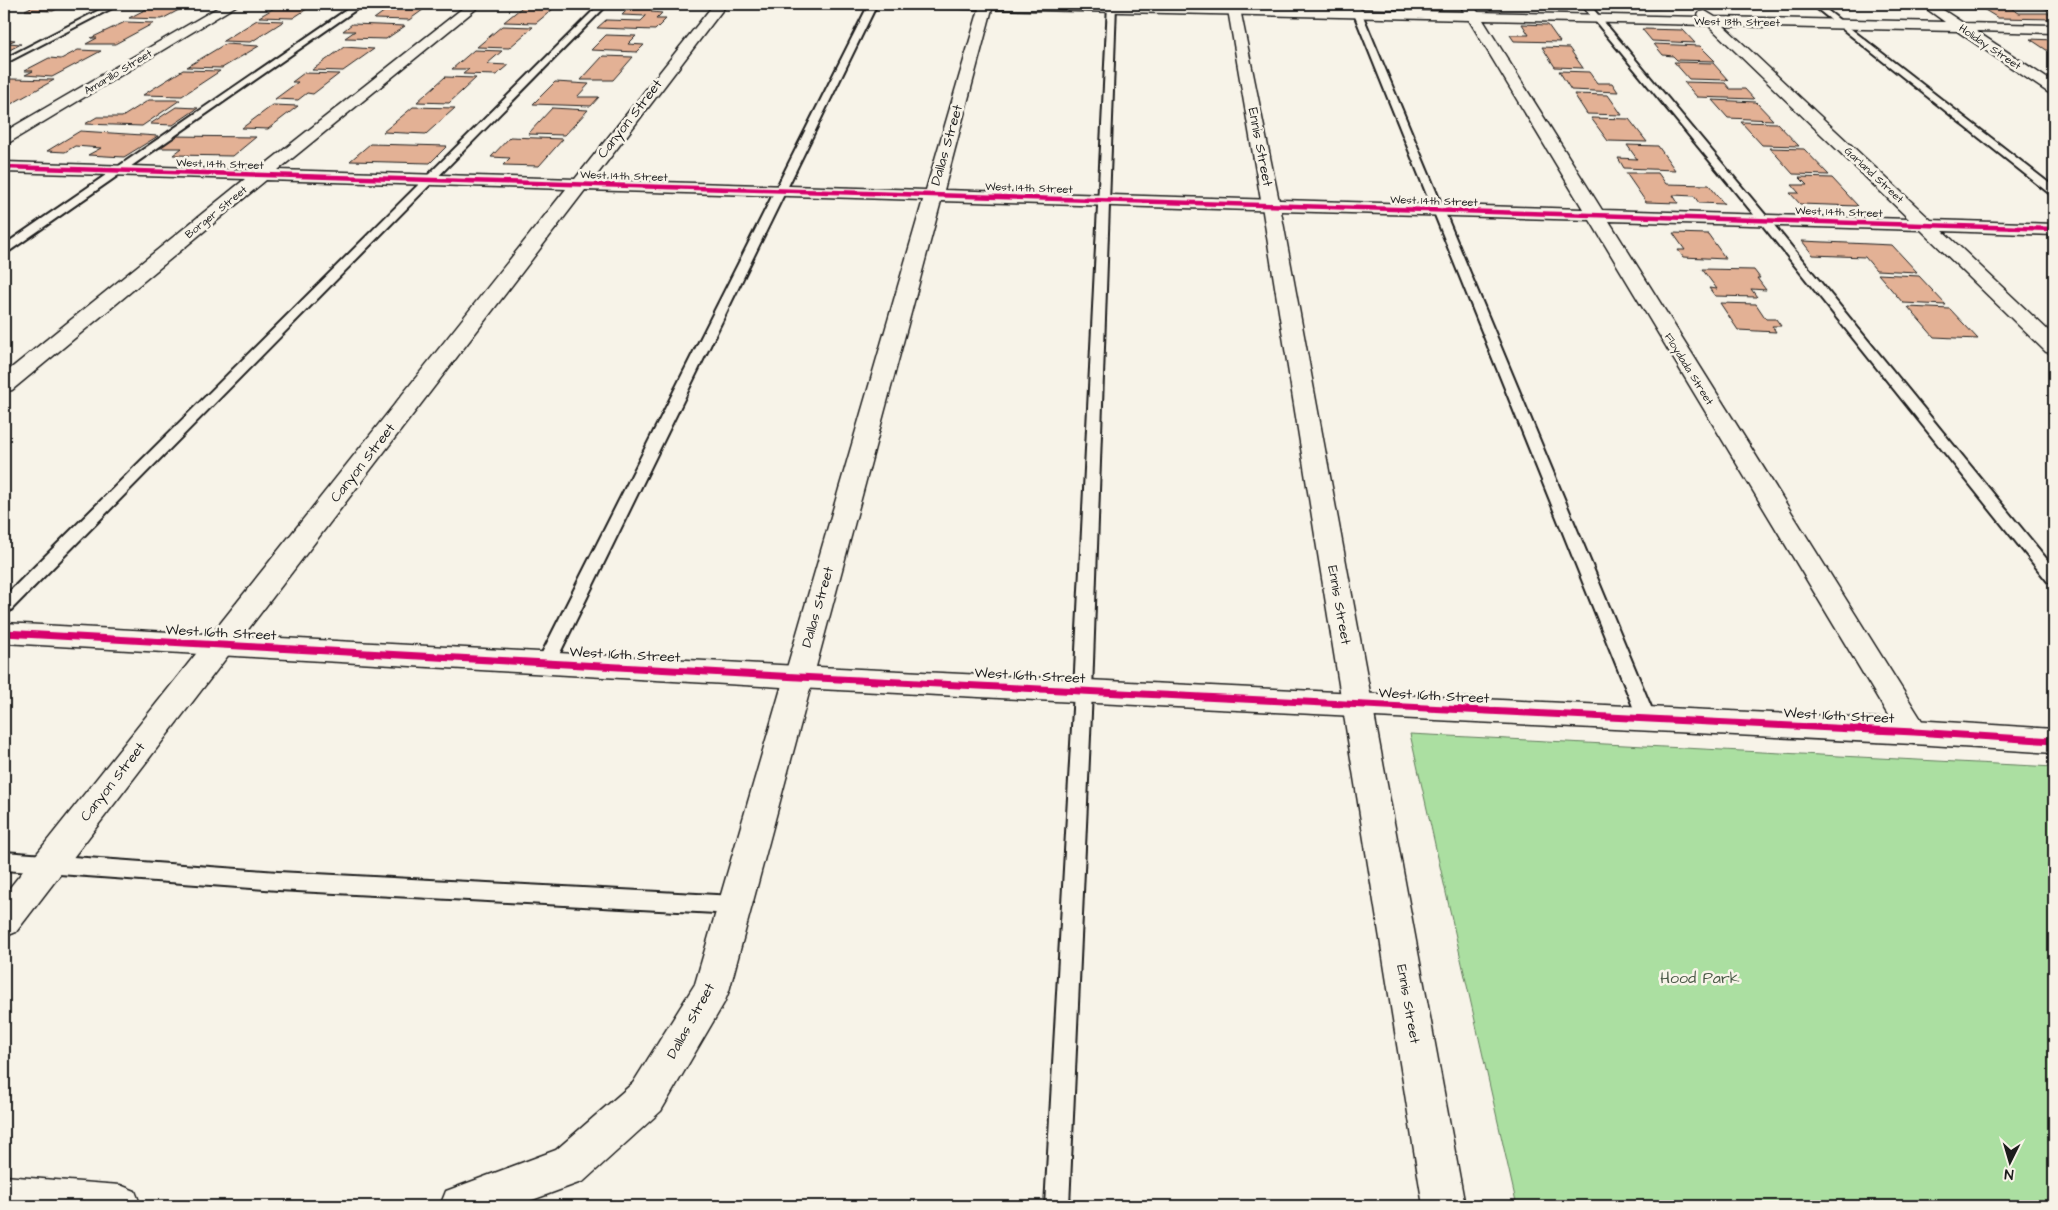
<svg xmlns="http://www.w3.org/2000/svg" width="2058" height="1210" viewBox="0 0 2058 1210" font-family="'Architects Daughter',sans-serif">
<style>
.green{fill:#abdfa1;stroke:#647e5e}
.building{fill:#e3b195;stroke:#1c1c1c}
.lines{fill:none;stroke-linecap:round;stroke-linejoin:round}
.service-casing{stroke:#1c1c1c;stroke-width:4}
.minor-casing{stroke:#1c1c1c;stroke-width:3}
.tertiary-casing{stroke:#1c1c1c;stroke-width:3}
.secondary-casing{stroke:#1c1c1c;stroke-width:3}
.service{fill:#f7f3e8;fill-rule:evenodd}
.minor{fill:#f7f3e8;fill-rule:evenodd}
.tertiary{fill:#f7f3e8;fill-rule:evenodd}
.secondary{fill:#f7f3e8;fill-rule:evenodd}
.cycleway-far1-casing{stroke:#f7f3e8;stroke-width:6}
.cycleway-casing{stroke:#f7f3e8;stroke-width:10}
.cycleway-far1{stroke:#d6006c;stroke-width:4.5}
.cycleway{stroke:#d6006c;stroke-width:7}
.labels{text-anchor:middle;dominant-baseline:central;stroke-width:5;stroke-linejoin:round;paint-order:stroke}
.far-street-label{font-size:11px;fill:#1c1c1c;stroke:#f7f3e8}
.street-label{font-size:14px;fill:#1c1c1c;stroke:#f7f3e8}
.near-park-label{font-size:16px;fill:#475644;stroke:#f7f3e8}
</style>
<rect width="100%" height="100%" fill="#f7f3e8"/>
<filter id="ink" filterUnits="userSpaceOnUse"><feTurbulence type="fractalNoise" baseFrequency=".02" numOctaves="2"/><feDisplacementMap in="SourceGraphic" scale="10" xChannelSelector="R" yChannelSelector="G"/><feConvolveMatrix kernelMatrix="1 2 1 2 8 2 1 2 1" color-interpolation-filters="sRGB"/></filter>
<g filter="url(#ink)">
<!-- green -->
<path class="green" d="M 1410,734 L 2054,767 L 2054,1206 L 1517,1206 Z"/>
<!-- building -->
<path class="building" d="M 38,4 L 79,4 L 67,4 L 53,11 L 25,10 Z
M 156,4 L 190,4 L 162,19 L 129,18 Z
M 281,4 L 333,4 L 330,5 L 313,5 L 293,18 L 259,17 Z
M 373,4 L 431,4 L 409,20 L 374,19 L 389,8 L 368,7 Z
M 526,4 L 558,5 L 536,23 L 504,22 Z
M 1599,4 L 1656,4 L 1660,8 L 1634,7 L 1637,10 L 1598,9 L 1596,7 L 1601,7 Z
M 1975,4 L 2004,4 L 2019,13 L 2054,13 L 2054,19 L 1998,18 Z
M 631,6 L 656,7 L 651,12 L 662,13 L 656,19 L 666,19 L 655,30 L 597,28 L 606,20 L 641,21 L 646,16 L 622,15 Z
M 257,20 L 284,21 L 251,42 L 223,41 Z
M 125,22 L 154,23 L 115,44 L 86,44 L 97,38 L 91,38 Z
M 352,24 L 405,26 L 386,39 L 345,38 L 355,31 L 343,31 Z
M 1522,24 L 1548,25 L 1560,42 L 1514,41 L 1510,35 L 1529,35 Z
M 502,26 L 533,27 L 509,48 L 477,47 Z
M 1642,29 L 1683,30 L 1695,43 L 1652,41 Z
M 606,35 L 636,36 L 628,44 L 644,45 L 637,52 L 591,50 Z
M 4,39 L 15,40 L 8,43 L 21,44 L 4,53 Z
M 2030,39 L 2054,40 L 2054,55 Z
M 225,44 L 259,46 L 222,68 L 187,67 Z
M 1654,44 L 1700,46 L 1715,61 L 1677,60 L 1673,56 L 1663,55 Z
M 344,47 L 374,49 L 343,71 L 312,70 Z
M 1542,47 L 1569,48 L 1583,68 L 1555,67 Z
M 78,50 L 101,51 L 52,77 L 25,75 L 33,71 L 24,71 L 49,58 L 61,59 Z
M 474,50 L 502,51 L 487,64 L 508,65 L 496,75 L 463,74 L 469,69 L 452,69 Z
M 603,56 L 633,57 L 613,80 L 581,80 Z
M 1674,62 L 1713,63 L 1728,80 L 1689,79 Z
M 183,70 L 220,71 L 182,96 L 143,95 Z
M 1559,71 L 1589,72 L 1597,83 L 1612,83 L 1618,92 L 1571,90 Z
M 304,73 L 339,74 L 313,94 L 307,93 L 298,100 L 275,99 L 298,82 L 292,82 Z
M 445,77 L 476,78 L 449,103 L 417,102 Z
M 11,79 L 54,80 L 4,108 L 4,82 Z
M 555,82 L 589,84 L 577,97 L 599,97 L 591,106 L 533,104 Z
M 1684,82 L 1725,83 L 1730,89 L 1745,89 L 1754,99 L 1697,97 Z
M 1574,94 L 1608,95 L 1622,115 L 1587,114 Z
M 149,100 L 180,100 L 142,126 L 85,124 L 97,117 L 122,117 Z
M 1712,100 L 1756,102 L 1773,120 L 1728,118 Z
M 273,105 L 298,106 L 268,129 L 242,128 Z
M 176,107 L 198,108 L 173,125 L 150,124 Z
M 413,107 L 455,108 L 426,134 L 383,132 Z
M 552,108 L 588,110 L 565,135 L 528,134 Z
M 1591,118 L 1629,119 L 1647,142 L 1608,141 Z
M 1741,122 L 1777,123 L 1799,146 L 1762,145 Z
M 80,131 L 158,136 L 124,157 L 88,155 L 101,148 L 75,146 L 65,152 L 47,151 Z
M 172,136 L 256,137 L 233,156 L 173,155 L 182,148 L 156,148 Z
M 510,137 L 563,139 L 539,166 L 503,165 L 510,158 L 491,157 Z
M 370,144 L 447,146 L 430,163 L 350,161 Z
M 1627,145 L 1658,146 L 1675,170 L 1624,168 L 1618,158 L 1637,159 Z
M 1770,148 L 1804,149 L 1829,175 L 1793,174 Z
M 1626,173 L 1658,173 L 1666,184 L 1709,185 L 1724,204 L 1699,203 L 1694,196 L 1673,195 L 1678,203 L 1646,202 Z
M 1799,177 L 1832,178 L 1858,206 L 1800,204 L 1790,193 L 1799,193 L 1792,185 L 1807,185 Z
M 1673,233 L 1708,234 L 1726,259 L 1683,257 L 1678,250 L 1685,250 Z
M 1802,241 L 1892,245 L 1917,272 L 1876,270 L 1865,257 L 1813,255 Z
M 1702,269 L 1754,270 L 1760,278 L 1757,278 L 1766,290 L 1751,289 L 1757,297 L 1715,296 L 1709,288 L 1717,289 Z
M 1878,274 L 1919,276 L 1946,305 L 1903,303 Z
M 1720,303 L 1756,304 L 1766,319 L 1776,319 L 1781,326 L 1772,326 L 1776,332 L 1738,330 Z
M 1908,307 L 1950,309 L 1978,339 L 1934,337 Z"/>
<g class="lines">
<!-- service casing -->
<g class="service-casing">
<path id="service" d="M 111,4 L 120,4 L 4,64 L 4,59 Z
M 355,4 L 364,4 L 8,252 L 4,253 L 4,245 Z
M 600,4 L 608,4 L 10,611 L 4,613 L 4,597 Z
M 869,4 L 877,4 L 555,663 L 552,667 L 546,669 L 540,667 L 537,663 Z
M 1108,4 L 1116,4 L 1092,691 L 1069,1206 L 1045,1206 L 1074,691 Z
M 1350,4 L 1358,4 L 1656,719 L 1653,724 L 1647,726 L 1641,724 L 1638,719 Z
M 1581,4 L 1589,4 L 1768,218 L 2054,568 L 2054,583 L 2048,582 L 1760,222 Z
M 1811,4 L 1819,4 L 2054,187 L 2054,195 L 2050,194 Z
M 2042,4 L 2054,5 L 2054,10 L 2043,6 Z
M 4,852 L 278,872 L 735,896 L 742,899 L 745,905 L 742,911 L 735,914 L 278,890 L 4,870 Z"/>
</g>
<!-- minor casing -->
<g class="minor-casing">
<path id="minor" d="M 224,4 L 239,4 L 10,142 L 4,144 L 4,132 Z
M 468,4 L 482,4 L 278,170 L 575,179 L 714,4 L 727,4 L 593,180 L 926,190 L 979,9 L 939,8 L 934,7 L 933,4 L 1102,4 L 1464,12 L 1460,4 L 1472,4 L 1478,12 L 1700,17 L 1698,15 L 1700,12 L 1705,11 L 1715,17 L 1945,22 L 1920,4 L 1934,4 L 1963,23 L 2054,25 L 2054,33 L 1976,31 L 2054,83 L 2054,95 L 2049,93 L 1957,31 L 1724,26 L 1931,220 L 2054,224 L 2054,235 L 1943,231 L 2054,336 L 2054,353 L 2046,352 L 1921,230 L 1609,221 L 1929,732 L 1925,740 L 1914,744 L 1903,740 L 1590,220 L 941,201 L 729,991 L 724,1003 L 661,1111 L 584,1181 L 516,1206 L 440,1206 L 446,1191 L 556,1150 L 633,1083 L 695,984 L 923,200 L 585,190 L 16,932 L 4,937 L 4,895 L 566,189 L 266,180 L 12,390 L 4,392 L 4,374 L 245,179 L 4,172 L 4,162 L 258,170 ZM 992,9 L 1469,20 L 1583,209 L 944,190 ZM 1483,20 L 1708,25 L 1909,219 L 1602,210 Z
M 4,1176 L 120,1185 L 135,1191 L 141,1206 L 4,1206 Z"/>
</g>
<!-- tertiary casing -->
<g class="tertiary-casing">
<path id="tertiary" d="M 4,623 L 798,666 L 1914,720 L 2054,729 L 2054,753 L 1914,744 L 798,688 L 4,643 Z"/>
</g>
<!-- secondary casing -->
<g class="secondary-casing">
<path id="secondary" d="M 1227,4 L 1239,4 L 1280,206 L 1465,1206 L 1423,1206 L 1262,206 Z"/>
</g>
<!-- service -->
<use href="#service" class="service"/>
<!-- minor -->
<use href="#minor" class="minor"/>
<!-- tertiary -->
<use href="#tertiary" class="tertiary"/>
<!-- secondary -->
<use href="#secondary" class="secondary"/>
<!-- cycleway-far1 casing -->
<g class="cycleway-far1-casing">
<path id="cycleway-far1" d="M 4,167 L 2054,229"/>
</g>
<!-- cycleway casing -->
<g class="cycleway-casing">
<path id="cycleway" d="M 4,633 L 798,677 L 1914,732 L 2054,741"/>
</g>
<!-- cycleway-far1 -->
<use href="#cycleway-far1" class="cycleway-far1"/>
<!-- cycleway -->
<use href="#cycleway" class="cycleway"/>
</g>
</g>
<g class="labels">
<!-- far-street labels -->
<g class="far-street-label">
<text transform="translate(1737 22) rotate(1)">West 13th Street</text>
<text transform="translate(1990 47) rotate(34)">Holiday Street</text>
<text transform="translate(118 72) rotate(-31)">Amarillo Street</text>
<text transform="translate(220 164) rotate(2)">West 14th Street</text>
<text transform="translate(1874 175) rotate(43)">Garland Street</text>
<text transform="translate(624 176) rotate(2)">West 14th Street</text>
<text transform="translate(1029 188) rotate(2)">West 14th Street</text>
<text transform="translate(1434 201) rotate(2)">West 14th Street</text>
<text transform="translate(216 212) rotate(-39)">Borger Street</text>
<text transform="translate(1839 212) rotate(2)">West 14th Street</text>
<text transform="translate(1689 369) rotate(58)">Floydada Street</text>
</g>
<!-- street labels -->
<g class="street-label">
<text transform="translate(630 119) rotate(-52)">Canyon Street</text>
<text transform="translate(947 145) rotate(-74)">Dallas Street</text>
<text transform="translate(1260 147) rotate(79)">Ennis Street</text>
<text transform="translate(363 463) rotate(-52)">Canyon Street</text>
<text transform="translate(1339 605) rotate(80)">Ennis Street</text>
<text transform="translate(818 607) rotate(-74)">Dallas Street</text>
<text transform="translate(221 633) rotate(3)">West 16th Street</text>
<text transform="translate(625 655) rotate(3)">West 16th Street</text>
<text transform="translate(1030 676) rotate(3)">West 16th Street</text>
<text transform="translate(1434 696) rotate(3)">West 16th Street</text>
<text transform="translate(1839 716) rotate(3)">West 16th Street</text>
<text transform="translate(113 782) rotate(-52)">Canyon Street</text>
<text transform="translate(1408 1004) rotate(80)">Ennis Street</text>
<text transform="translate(691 1021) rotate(-61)">Dallas Street</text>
</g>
<!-- near-park labels -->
<g class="near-park-label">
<text x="1700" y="978">Hood Park</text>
</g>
</g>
<!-- margin -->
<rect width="2058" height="1210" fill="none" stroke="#f7f3e8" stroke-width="20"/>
<rect x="10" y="10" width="2038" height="1190" fill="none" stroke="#1c1c1c" stroke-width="2" filter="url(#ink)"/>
<!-- north arrow -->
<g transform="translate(2010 1162) rotate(185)" stroke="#f7f3e8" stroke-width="4" paint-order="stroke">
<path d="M0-4L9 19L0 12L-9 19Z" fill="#1c1c1c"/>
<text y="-8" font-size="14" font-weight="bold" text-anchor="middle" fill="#1c1c1c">N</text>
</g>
</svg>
